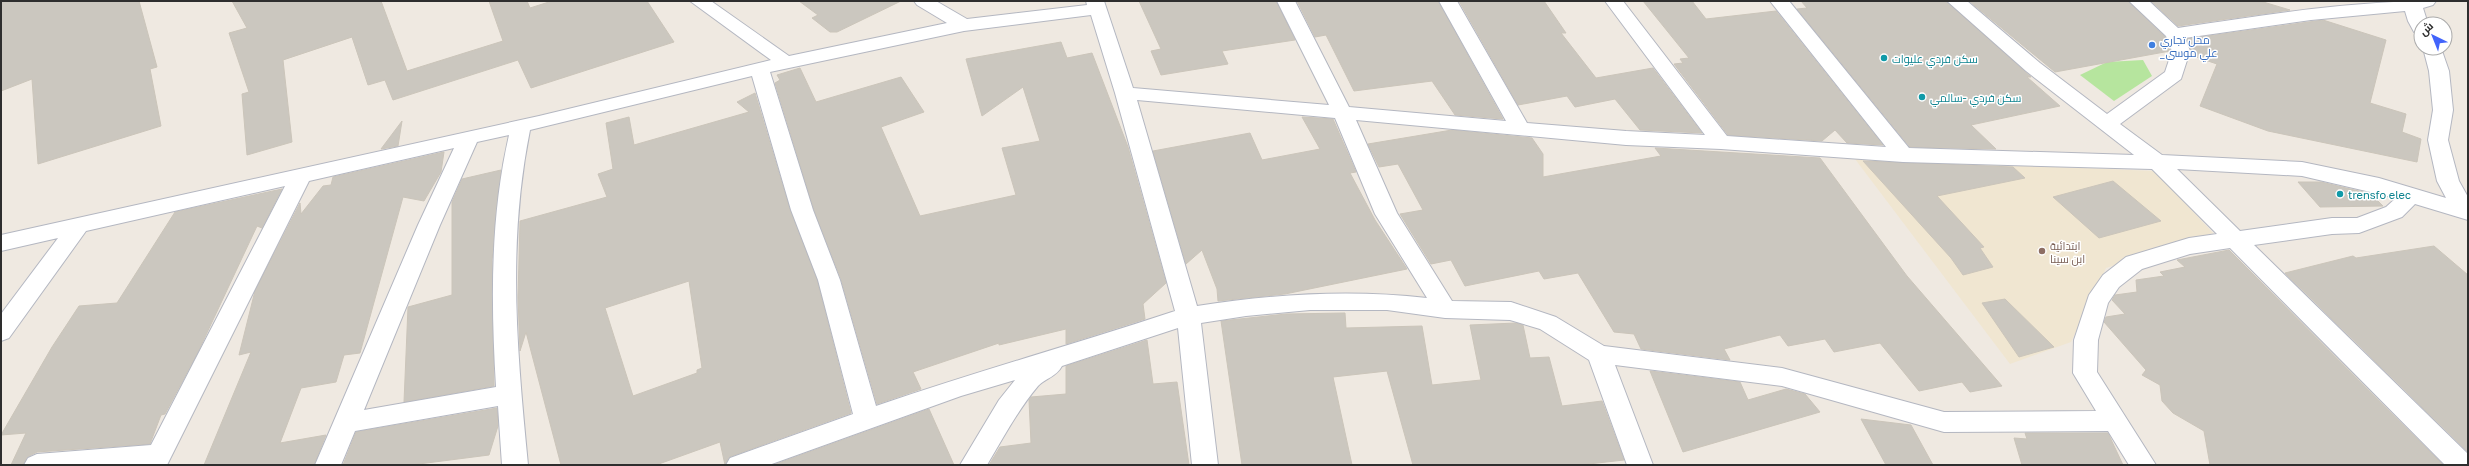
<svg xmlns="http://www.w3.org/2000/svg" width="2469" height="466" viewBox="0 0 2469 466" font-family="'Golos Text',Cairo,sans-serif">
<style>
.education{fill:#f0e6d1}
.green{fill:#b6e59e}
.building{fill:#cbc7bf;stroke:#cbc5ba;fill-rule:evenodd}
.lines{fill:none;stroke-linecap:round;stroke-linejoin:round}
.minor-casing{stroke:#b4b7c1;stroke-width:2}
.minor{fill:#fff;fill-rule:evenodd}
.shop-dot{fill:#3f7fe0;stroke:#fff;stroke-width:1.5}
.culture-dot{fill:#0f9aa8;stroke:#fff;stroke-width:1.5}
.education-dot{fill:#8d6e63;stroke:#fff;stroke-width:1.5}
.labels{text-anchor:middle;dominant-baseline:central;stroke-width:3;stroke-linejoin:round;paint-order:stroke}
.shop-label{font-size:11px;fill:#366cbe;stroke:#fff;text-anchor:start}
.culture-label{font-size:11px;fill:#0d838f;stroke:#fff;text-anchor:start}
.education-label{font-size:11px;fill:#785e54;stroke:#fff;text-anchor:start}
</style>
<rect width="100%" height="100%" fill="#efe9e1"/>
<!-- education -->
<path class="education" d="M 1855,159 L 2155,171 L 2213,233 L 2106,268 L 2071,342 L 2010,364 Z"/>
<!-- green -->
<path class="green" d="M 2143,60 L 2152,76 L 2114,101 L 2080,75 L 2107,62 Z"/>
<!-- building -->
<path class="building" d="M 1,1 L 139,1 L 157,67 L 150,69 L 161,126 L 38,164 L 32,79 L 1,91 Z
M 232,1 L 381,1 L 407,71 L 503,41 L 489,1 L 527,1 L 530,8 L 552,1 L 647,1 L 674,42 L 531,88 L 518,60 L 393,100 L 385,80 L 368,85 L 352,37 L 283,60 L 292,142 L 247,155 L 242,94 L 249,92 L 229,33 L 247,28 Z
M 799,1 L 901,1 L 837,32 L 830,32 L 812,18 L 818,15 Z
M 1139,1 L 1276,1 L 1295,40 L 1222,51 L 1228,64 L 1161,75 L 1151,51 L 1161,49 Z
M 1297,1 L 1438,1 L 1503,119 L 1455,115 L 1432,81 L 1354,91 L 1326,35 L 1315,37 Z
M 1459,1 L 1544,1 L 1566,33 L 1561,33 L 1596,78 L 1653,68 L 1702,133 L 1640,130 L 1615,99 L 1575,107 L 1567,96 L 1518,105 Z
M 1643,1 L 1692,1 L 1706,19 L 1776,11 L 1883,145 L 1847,143 L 1835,130 L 1822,141 L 1728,135 L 1674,64 L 1683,63 L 1680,59 L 1689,58 Z
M 1801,1 L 1946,1 L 2031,77 L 2027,77 L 2060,106 L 1971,125 L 1996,149 L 1910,147 L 1797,9 L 1807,8 Z
M 1969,1 L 2128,1 L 2165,37 L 2170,51 L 2055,72 Z
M 2151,1 L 2260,1 L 2290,10 L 2178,26 Z
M 2323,20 L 2386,40 L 2370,103 L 2406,114 L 2402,132 L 2421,139 L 2417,162 L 2268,131 L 2200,106 L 2217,64 L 2190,55 L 2191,50 L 2187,39 Z
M 1061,42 L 1067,58 L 1092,53 L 1128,147 L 1166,283 L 1143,304 L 1145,319 L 1066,344 L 1066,329 L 999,345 L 999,343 L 913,372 L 921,389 L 877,404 L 841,279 L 814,210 L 775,83 L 780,80 L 777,75 L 800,68 L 816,102 L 901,77 L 924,112 L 881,127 L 920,216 L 1016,195 L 1002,148 L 1040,141 L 1023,87 L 982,116 L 966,59 Z
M 755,93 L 790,210 L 817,280 L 851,413 L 729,457 L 725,465 L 720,442 L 656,465 L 561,465 L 526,332 L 520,351 L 518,297 L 520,221 L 607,197 L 598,174 L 613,169 L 606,123 L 629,117 L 634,145 L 749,112 L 737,102 ZM 689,281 L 702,368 L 697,370 L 697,373 L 633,396 L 605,308 Z
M 1302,117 L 1333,119 L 1356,172 L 1350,173 L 1375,220 L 1407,269 L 1285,294 L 1218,301 L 1217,289 L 1202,250 L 1186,264 L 1153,151 L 1250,133 L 1262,160 L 1320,149 Z
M 402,121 L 398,146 L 381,149 Z
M 1452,130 L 1532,138 L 1543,154 L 1543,177 L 1661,156 L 1655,148 L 1820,158 L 1907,276 L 2002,386 L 1970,392 L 1962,382 L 1919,391 L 1880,343 L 1834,352 L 1825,339 L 1788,346 L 1780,335 L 1724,349 L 1730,360 L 1641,349 L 1634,334 L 1614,332 L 1578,273 L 1544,279 L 1539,271 L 1465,286 L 1451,260 L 1431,264 L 1400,214 L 1423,210 L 1398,164 L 1379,167 L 1368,144 Z
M 444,152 L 441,172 L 424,201 L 403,197 L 360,353 L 344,355 L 336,382 L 301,388 L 280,443 L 326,435 L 314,465 L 204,465 L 251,352 L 239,355 L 255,291 L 300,203 L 301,214 L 323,186 L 331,185 L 333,177 Z
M 1863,161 L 2013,167 L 2025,178 L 1937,196 L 1984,247 L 1980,248 L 1993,267 L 1963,275 L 1951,258 Z
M 501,170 L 492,260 L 494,386 L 404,402 L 408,307 L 452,295 L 452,202 L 462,179 Z
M 2113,181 L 2161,221 L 2099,238 L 2053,197 Z
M 2298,182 L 2321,182 L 2371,194 L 2383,206 L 2320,207 Z
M 282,189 L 262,228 L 257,226 L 198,352 L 165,414 L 161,415 L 150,444 L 37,452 L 27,457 L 23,465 L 11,465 L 26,433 L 1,435 L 52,347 L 79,306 L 117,303 L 175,212 Z
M 2434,246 L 2468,275 L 2468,452 L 2285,273 L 2353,256 L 2356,258 Z
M 2229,250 L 2443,465 L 2210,465 L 2204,431 L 2173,413 L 2162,401 L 2160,385 L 2142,375 L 2146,370 L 2104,322 L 2106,317 L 2125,314 L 2112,300 L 2115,295 L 2137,292 L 2136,280 L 2164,276 L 2160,272 L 2185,267 L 2177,260 Z
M 2005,299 L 2054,347 L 2019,357 L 1982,303 Z
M 1345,313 L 1346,328 L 1422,326 L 1432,385 L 1481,380 L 1470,325 L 1516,323 L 1523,325 L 1530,358 L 1549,357 L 1562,406 L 1602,401 L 1624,460 L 1580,465 L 1413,465 L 1387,371 L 1333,377 L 1352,465 L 1242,465 L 1221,321 L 1286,314 Z
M 1147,340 L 1153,384 L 1177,382 L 1189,465 L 989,465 L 1000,447 L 1031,443 L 1029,400 L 1031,397 L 1066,394 L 1066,366 Z
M 1650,371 L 1740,382 L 1748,400 L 1786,389 L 1805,394 L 1820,412 L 1683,452 Z
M 497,408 L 498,426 L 489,455 L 411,465 L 343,465 L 356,432 Z
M 929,409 L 954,465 L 773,465 Z
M 1861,419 L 1911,425 L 1933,465 L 1886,465 Z
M 2025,433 L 2108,433 L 2123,465 L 2022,465 L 2014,438 L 2027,439 Z"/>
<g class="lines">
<!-- minor casing -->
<g class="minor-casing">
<path id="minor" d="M 690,1 L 711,1 L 789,56 L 947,23 L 917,5 L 914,1 L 936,1 L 967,19 L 1087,5 L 1086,1 L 1104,1 L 1133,88 L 1329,105 L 1277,1 L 1295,1 L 1349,107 L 1506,121 L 1439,1 L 1457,1 L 1527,123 L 1626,131 L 1705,135 L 1605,1 L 1623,1 L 1727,136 L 1886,147 L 1770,1 L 1789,1 L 1909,148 L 2134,155 L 2026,71 L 1947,1 L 1967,1 L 2040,63 L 2107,114 L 2165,72 L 2172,51 L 2166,36 L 2129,1 L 2149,1 L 2178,28 C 2264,15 2349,1 2436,1 L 2433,5 L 2423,8 L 2428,24 L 2421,24 L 2421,34 L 2414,32 L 2408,21 L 2405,11 L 2311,20 L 2185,38 L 2190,51 L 2181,79 L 2120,124 L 2162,155 L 2302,162 L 2379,178 L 2446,198 L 2437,181 L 2428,140 L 2433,110 L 2429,71 L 2423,48 L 2441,48 L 2449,71 L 2453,110 L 2448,140 L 2459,181 L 2468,197 L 2468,220 L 2415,204 L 2402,217 L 2359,233 L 2332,234 L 2254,245 L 2468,454 L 2468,465 L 2445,465 L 2230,248 L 2190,254 L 2142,269 L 2119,287 L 2108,303 L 2098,340 L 2097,372 L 2156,465 L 2129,465 L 2108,431 L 1944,432 L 1782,386 L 1615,365 L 1653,465 L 1627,465 L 1589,360 L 1540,329 L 1510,320 L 1445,318 L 1387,310 L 1310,310 L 1246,316 L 1201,323 L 1218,465 L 1192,465 L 1178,328 L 1062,366 C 1056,377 1046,378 1038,386 C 1018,410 1003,438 987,465 L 960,465 L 999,400 L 1015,380 L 961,396 L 769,465 L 726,465 L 730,458 L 853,414 L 818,280 L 791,210 L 752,76 L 530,130 C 507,244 517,350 528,465 L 502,465 L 498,406 L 355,431 L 341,465 L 315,465 L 418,225 L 454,148 L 309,181 L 167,465 L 24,465 L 28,458 L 37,454 L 151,445 L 285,186 L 86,231 L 9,338 L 1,341 L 1,314 L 58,238 L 1,251 L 1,235 L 539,116 L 771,60 ZM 1091,15 L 1115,93 L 1175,311 C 1075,344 975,372 876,406 L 840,280 L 813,210 L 770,72 L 964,31 ZM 1137,100 L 1335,118 L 1375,214 L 1427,298 C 1350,289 1273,294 1197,306 ZM 1356,120 L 1626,145 L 1721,149 L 1903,162 L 2152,169 L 2217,234 L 2189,238 L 2126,257 L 2103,275 L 2089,295 L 2074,340 L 2073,373 L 2096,411 L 1944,412 L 1782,368 L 1604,346 L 1556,317 L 1511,302 L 1452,301 L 1397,213 ZM 509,135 C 490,218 491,302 496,387 L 364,410 L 440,225 L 477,142 ZM 2177,169 L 2302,176 L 2396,198 L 2386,207 L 2357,218 L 2332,218 L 2240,231 Z"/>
</g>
<!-- minor -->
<use href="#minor" class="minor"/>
</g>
<!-- markers -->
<circle class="shop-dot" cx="2152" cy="45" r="4"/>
<g class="culture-dot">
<circle cx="1884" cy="58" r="4"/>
<circle cx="1922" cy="97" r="4"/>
<circle cx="2340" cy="194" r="4"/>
</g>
<circle class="education-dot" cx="2042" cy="251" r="4"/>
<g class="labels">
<!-- shop labels -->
<g class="shop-label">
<text x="2160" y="39">محل تجاري<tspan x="2160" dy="13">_علي موسى</tspan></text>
</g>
<!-- culture labels -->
<g class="culture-label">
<text x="1892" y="58">سكن فردي عليوات</text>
<text x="1930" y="97">سكن فردي -سالمي</text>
<text x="2348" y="194">trensfo elec</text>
</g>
<!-- education labels -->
<g class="education-label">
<text x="2050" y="245">ابتدائية<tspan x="2050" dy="13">ابن سينا</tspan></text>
</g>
</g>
<!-- border -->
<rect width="2469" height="466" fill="none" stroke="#2e2e2e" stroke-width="4"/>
<!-- north arrow -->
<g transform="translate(2433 36) rotate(317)"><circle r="19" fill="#ffffff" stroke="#ababab"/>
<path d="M0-3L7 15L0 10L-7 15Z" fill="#4264fb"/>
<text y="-6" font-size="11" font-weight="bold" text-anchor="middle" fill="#2e2e2e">ش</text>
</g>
</svg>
